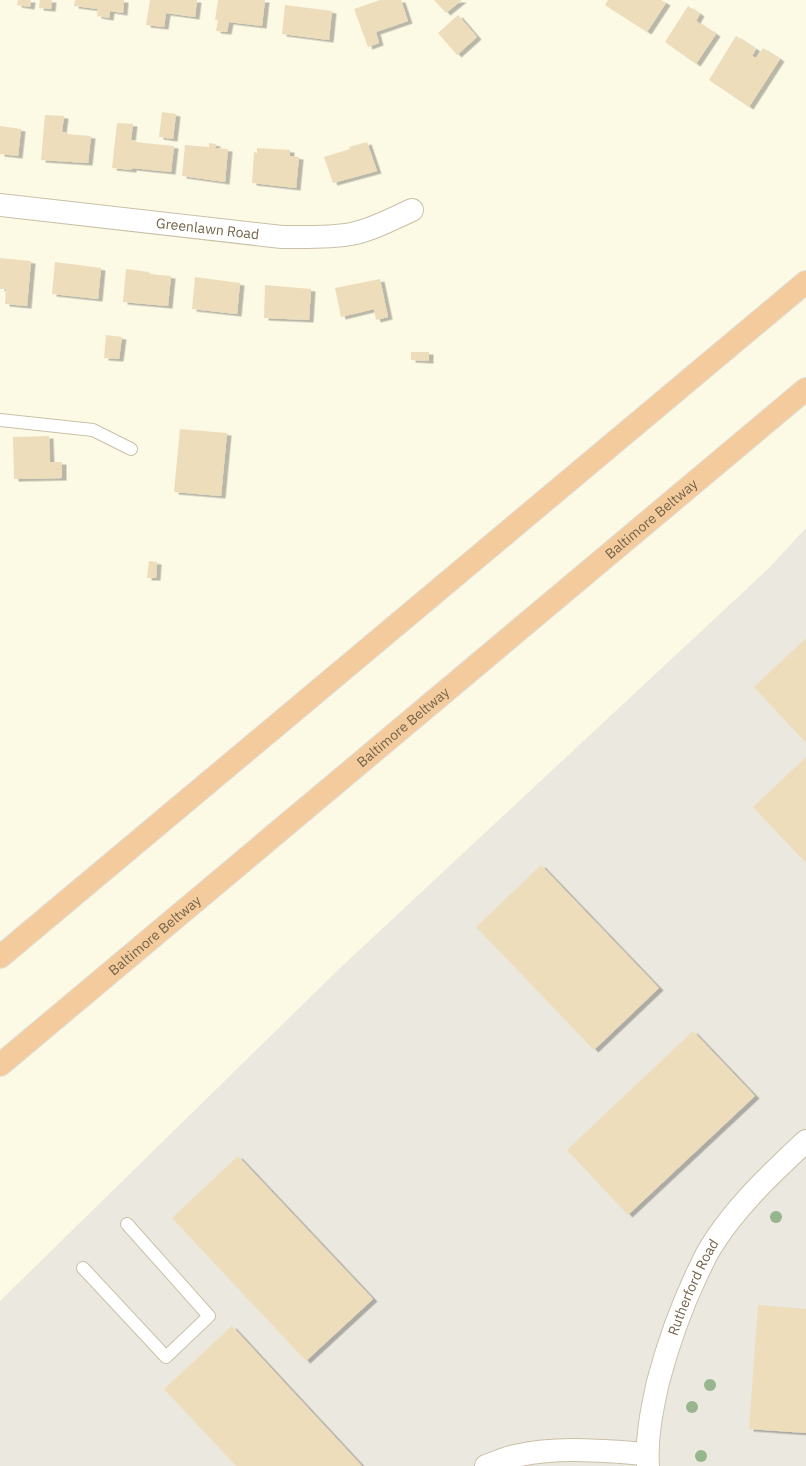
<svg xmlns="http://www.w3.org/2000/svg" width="806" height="1466" viewBox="0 0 806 1466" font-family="'IBM Plex Sans',sans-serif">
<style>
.industrial{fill:#ebe8df}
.building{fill:#edb;filter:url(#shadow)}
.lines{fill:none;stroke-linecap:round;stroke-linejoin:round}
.lane-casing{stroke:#cac0a8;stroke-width:14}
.street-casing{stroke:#cac0a8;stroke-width:24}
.highway-casing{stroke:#e0ddd7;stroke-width:24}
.lane{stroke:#fff;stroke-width:12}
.street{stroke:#fff;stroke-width:22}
.highway{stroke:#f4cb9d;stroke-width:22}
.tree{fill:#98b68d}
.labels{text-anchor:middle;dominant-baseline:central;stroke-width:3;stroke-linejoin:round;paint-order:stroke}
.street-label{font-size:14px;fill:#74644a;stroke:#fffceb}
</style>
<defs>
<filter id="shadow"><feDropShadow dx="4.5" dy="2.5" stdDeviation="0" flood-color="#0004"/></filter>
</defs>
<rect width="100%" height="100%" fill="#fcf9e4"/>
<!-- industrial -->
<path class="industrial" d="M 806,528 L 806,1466 L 0,1466 L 0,1301 L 339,969 L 769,568 Z"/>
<!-- building -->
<path class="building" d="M 18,0 L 31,0 L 30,7 L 17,5 Z
M 40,0 L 52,0 L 51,9 L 39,8 Z
M 75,0 L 124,0 L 123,13 L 110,11 L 109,18 L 97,16 L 98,9 L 74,6 Z
M 150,0 L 197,0 L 195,17 L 166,13 L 164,27 L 146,25 Z
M 218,0 L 265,0 L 262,26 L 229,22 L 227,32 L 216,31 L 218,20 L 215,20 Z
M 380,0 L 401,0 L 408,21 L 376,32 L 379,43 L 368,47 L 354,9 Z
M 434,0 L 462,0 L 446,13 Z
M 608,0 L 661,0 L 666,3 L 647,32 L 605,5 Z
M 285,5 L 332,11 L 329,40 L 282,34 Z
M 688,6 L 700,14 L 696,21 L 716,34 L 696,64 L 665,42 Z
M 458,15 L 477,37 L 457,55 L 438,33 Z
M 736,36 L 756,49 L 752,56 L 756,58 L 763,48 L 780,59 L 749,107 L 709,80 Z
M 162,112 L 176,114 L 173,139 L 159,137 Z
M 45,115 L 64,116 L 62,132 L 66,132 L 66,134 L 91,136 L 88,163 L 41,160 Z
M 117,123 L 133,124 L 131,140 L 136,140 L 135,142 L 174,146 L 171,172 L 132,168 L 132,170 L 112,168 Z
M 0,126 L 21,129 L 18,156 L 0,154 Z
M 367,142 L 377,171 L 333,183 L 324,157 L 350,149 L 349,147 Z
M 209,143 L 216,144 L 215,148 L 228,149 L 225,182 L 182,176 L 185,145 L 209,147 Z
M 257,148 L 290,150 L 290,156 L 299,157 L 296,188 L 252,183 L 254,152 L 257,153 Z
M 0,258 L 31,261 L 27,306 L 5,304 L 6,289 L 0,289 Z
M 55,262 L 101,268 L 98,299 L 52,294 Z
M 126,269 L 149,272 L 149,274 L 171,276 L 168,306 L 123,302 Z
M 195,277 L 240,283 L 237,314 L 192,309 Z
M 380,279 L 388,317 L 376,320 L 374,309 L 341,317 L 335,288 Z
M 265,285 L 311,289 L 309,320 L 264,318 Z
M 106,335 L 122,337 L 119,359 L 104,358 Z
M 411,352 L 429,352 L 429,361 L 411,360 Z
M 180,429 L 227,433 L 221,496 L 174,492 Z
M 49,436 L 50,462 L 62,462 L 62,478 L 14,479 L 13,437 Z
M 149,561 L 157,562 L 156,578 L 147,578 Z
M 805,639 L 806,640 L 806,743 L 754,687 Z
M 806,757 L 806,863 L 753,807 Z
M 541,865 L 659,988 L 594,1050 L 476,927 Z
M 693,1031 L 755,1096 L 628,1215 L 567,1150 Z
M 238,1156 L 373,1299 L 306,1361 L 172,1218 Z
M 758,1305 L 806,1309 L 806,1433 L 749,1429 Z
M 232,1326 L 362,1466 L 236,1466 L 164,1389 Z"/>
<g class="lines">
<!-- lane casing -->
<g class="lane-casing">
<path id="lane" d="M 0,420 L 93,430 L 131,449
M 83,1268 L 166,1357 L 209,1316 L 127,1224"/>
</g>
<!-- street casing -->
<g class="street-casing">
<g id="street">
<path id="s1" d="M 0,205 L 282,237 C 305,237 328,238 351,234 C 372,230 392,219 412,210"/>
<path d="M 486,1466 C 495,1463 505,1458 515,1456 C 560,1446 602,1451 647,1454"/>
<path id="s2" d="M 648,1466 C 646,1438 652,1409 658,1382 C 668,1344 680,1310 697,1274 C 701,1266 705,1257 709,1250 C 734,1208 771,1174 806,1141"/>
</g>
</g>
<!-- highway casing -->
<g class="highway-casing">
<g id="highway">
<path d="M 0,957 L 806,282"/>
<path id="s3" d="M 0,1065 L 806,389"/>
</g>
</g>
<!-- lane -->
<use href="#lane" class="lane"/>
<!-- street -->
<use href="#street" class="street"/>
<!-- highway -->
<use href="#highway" class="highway"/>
</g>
<!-- trees -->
<g class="tree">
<circle cx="776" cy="1217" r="6"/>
<circle cx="710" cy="1385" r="6"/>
<circle cx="692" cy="1407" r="6"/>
<circle cx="701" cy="1456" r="6"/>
</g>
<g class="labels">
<!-- street labels -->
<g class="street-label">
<text stroke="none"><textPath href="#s1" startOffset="209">Greenlawn Road</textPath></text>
<text stroke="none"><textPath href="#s3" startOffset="850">Baltimore Beltway</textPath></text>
<text stroke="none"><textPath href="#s3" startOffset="526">Baltimore Beltway</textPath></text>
<text stroke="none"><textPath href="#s3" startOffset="202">Baltimore Beltway</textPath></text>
<text stroke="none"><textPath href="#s2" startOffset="186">Rutherford Road</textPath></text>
</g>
</g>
</svg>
